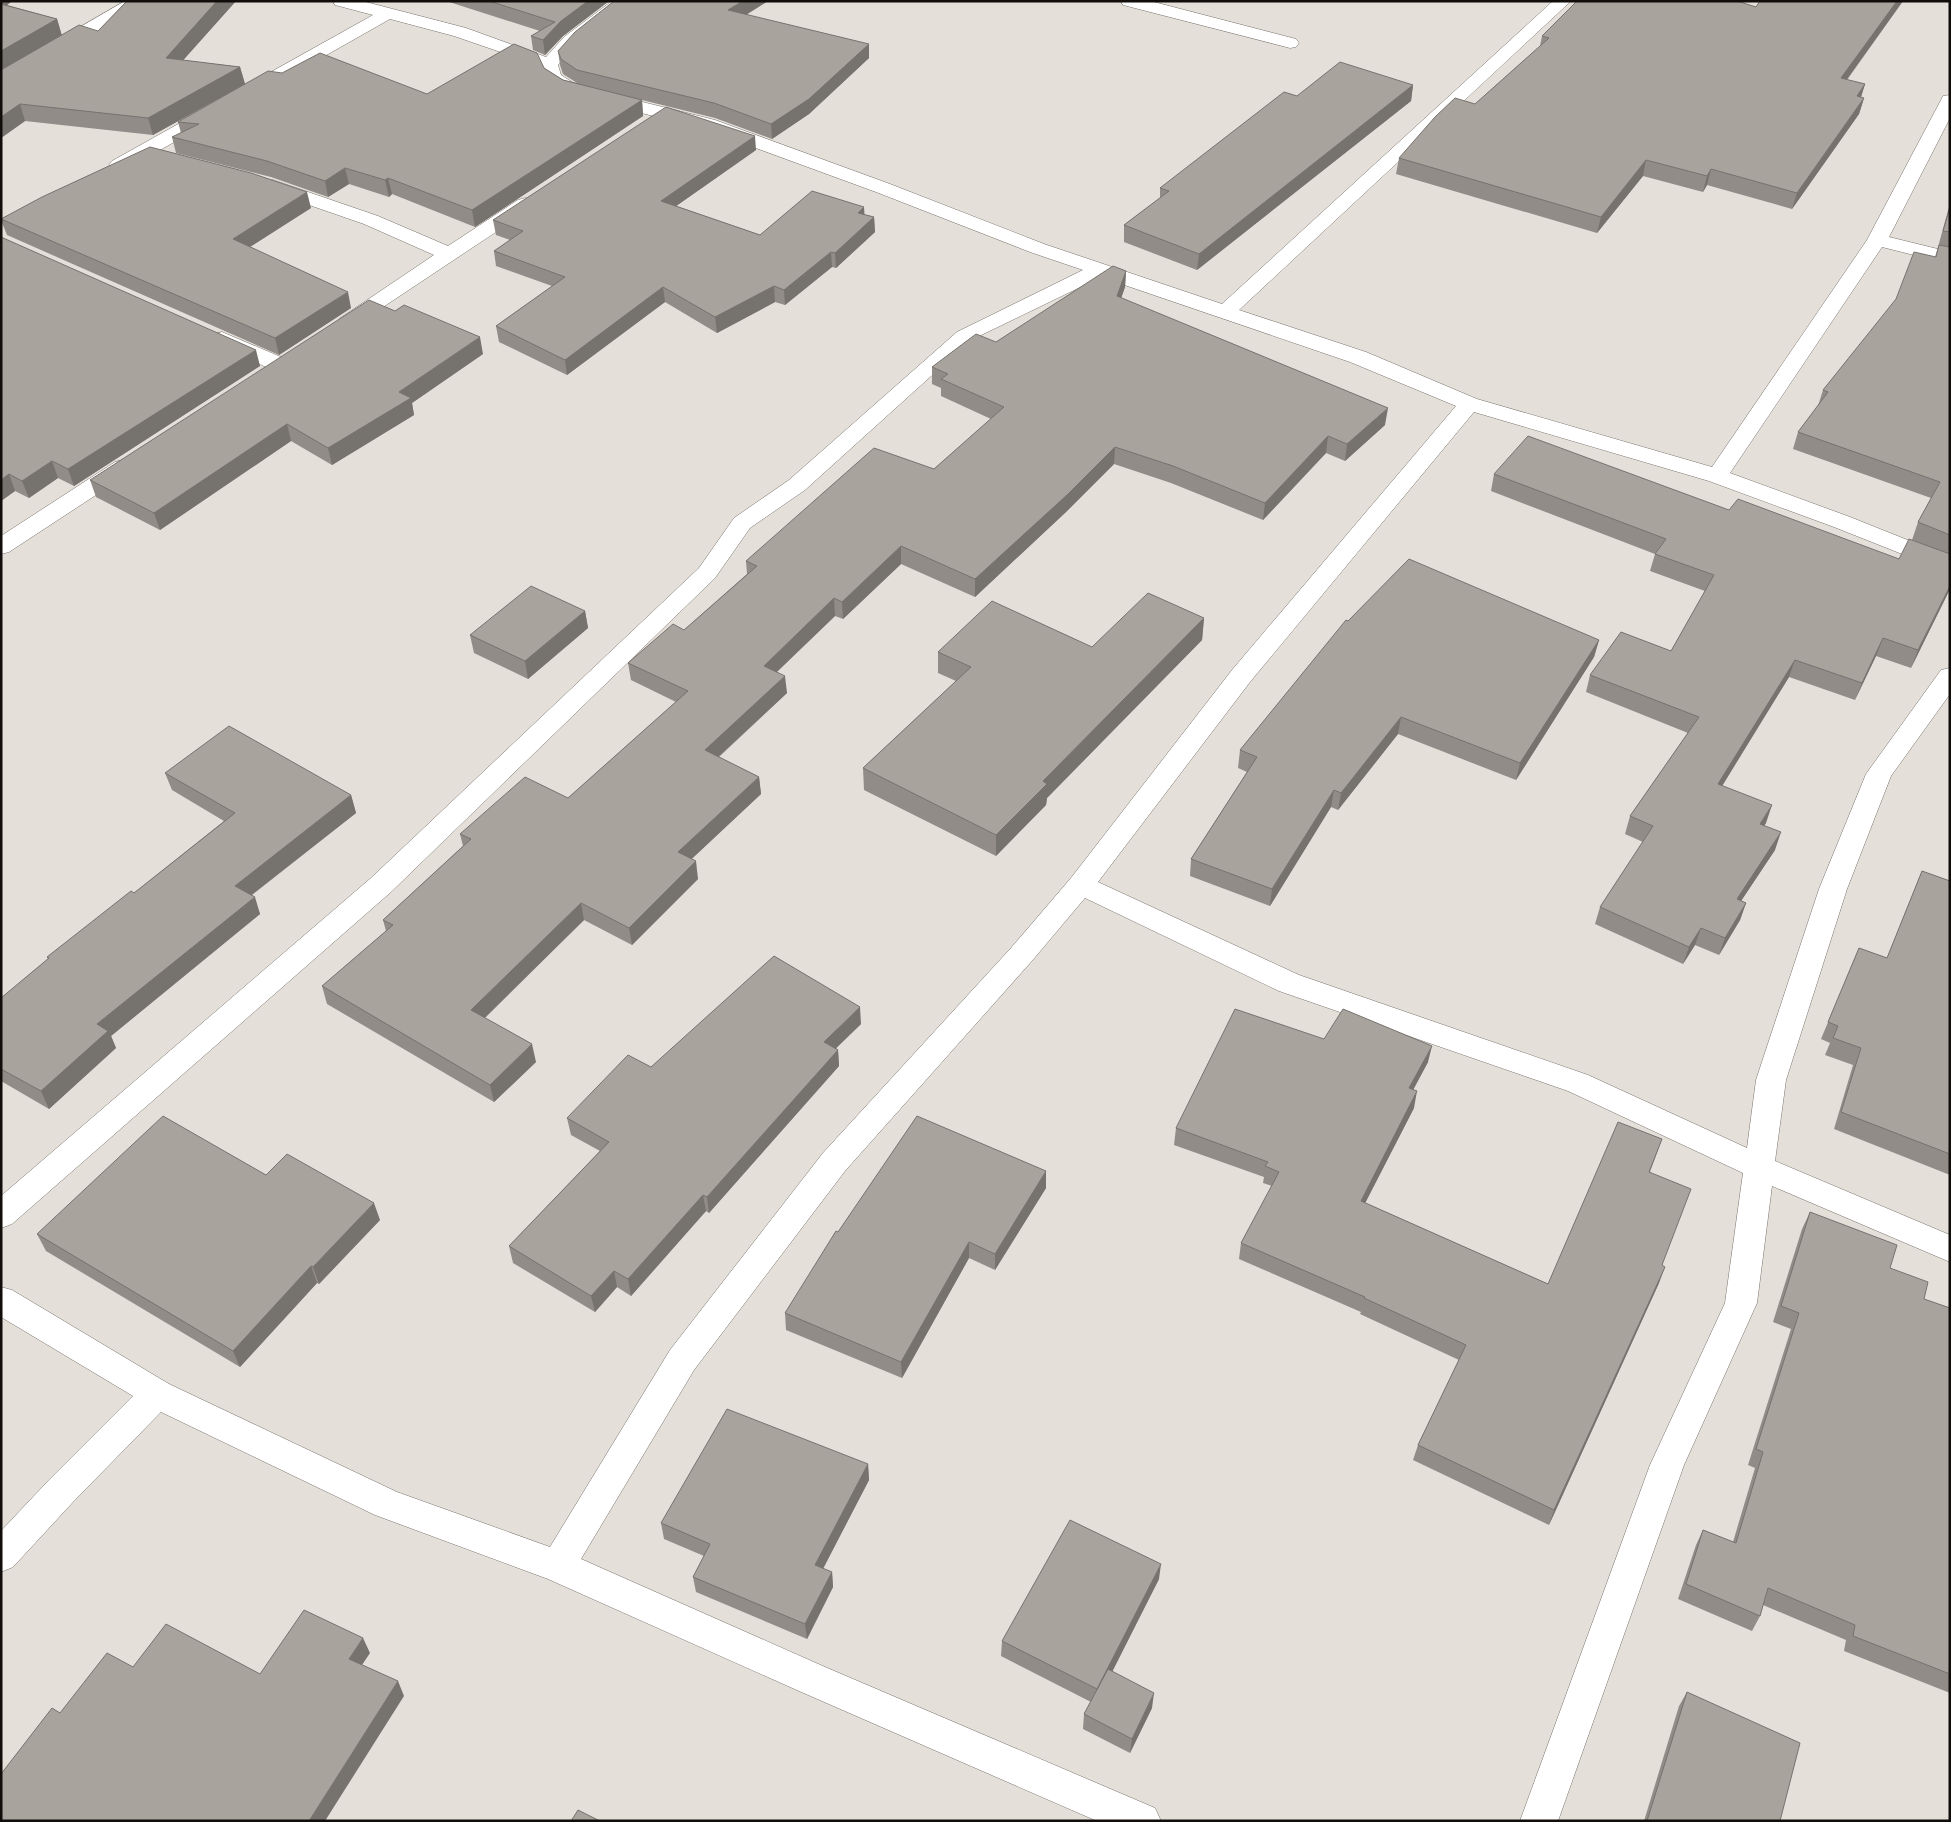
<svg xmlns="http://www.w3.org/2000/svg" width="1951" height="1822" viewBox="0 0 1951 1822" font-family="'DM Sans',sans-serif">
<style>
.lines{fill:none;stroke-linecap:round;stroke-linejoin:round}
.street-casing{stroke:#78736d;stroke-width:1}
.street{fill:#fff;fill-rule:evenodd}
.wall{fill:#918c87}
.shaded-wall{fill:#76726e}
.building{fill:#a9a39d;stroke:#76726e}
</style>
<rect width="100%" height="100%" fill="#e5dfd9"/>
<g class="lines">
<!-- street casing -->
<g class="street-casing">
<path id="street" d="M 125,1 L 146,1 L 144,5 L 7,85 L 1,86 L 1,73 Z
M 333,1 L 362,1 L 466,28 L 546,57 L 564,37 L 612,1 L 631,1 L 576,45 L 558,65 L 561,75 L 578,86 L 715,120 L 890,184 L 1044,244 L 1222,304 L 1553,1 L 1571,1 L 1239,310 L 1366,352 L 1477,399 L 1712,467 L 1867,240 L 1941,100 L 1943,96 L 1950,95 L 1950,118 L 1889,237 L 1950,252 L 1950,264 L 1882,247 L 1730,473 L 1850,517 L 1950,557 L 1950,573 L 1834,527 L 1709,481 L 1474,412 L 1250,682 L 1098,882 L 1299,975 L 1588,1075 L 1747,1148 L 1756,1080 L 1819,889 L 1866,774 L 1941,670 L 1950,668 L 1950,694 L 1891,776 L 1847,889 L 1786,1080 L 1775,1161 L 1950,1235 L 1950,1262 L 1772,1186 L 1757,1303 L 1684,1465 L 1558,1821 L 1520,1821 L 1650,1465 L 1725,1303 L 1743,1173 L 1568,1091 L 1279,991 L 1085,898 L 1031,962 L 845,1171 L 694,1370 L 581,1559 L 825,1667 L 1155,1808 L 1161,1821 L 1097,1821 L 799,1691 L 548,1579 L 375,1515 L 161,1412 L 73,1502 L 13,1567 L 1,1572 L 1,1531 L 49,1480 L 133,1396 L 1,1317 L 1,1287 L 12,1290 L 169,1384 L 397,1492 L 550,1547 L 670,1350 L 823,1153 L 1011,948 L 1071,878 L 1232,670 L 1456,406 L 1350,362 L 1101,277 L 971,340 L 805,490 L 750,528 L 715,578 L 391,892 L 12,1224 L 1,1228 L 1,1196 L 371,878 L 699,568 L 734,518 L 789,480 L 957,332 L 1083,270 L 1030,252 L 876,192 L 701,128 L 566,94 L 547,82 L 541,66 L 454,36 L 390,19 L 256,95 L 250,96 L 244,95 L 241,91 L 244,87 L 373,15 L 335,5 Z
M 1121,1 L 1150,1 L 1296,39 L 1299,43 L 1296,47 L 1290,48 L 1123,5 Z
M 212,107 L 219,109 L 221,113 L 219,117 L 126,169 L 119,171 L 112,169 L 109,165 L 112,161 L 205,109 Z
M 273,180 L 378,216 L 448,246 L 518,200 L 525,198 L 532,200 L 535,204 L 532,208 L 353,327 L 346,329 L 339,327 L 336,323 L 339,319 L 434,255 L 364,224 L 266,190 L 263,186 L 266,182 Z
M 222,332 L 288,360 L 291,365 L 288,370 L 280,371 L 272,370 L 215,342 L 211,338 L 215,334 Z
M 123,460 L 131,462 L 134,467 L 131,472 L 9,552 L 1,554 L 1,536 L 115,462 Z"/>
</g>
<!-- street -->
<use href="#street" class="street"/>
</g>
<!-- wall -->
<path class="wall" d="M 1,1 L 12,1 L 7,5 L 57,19 L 62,36 L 98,31 L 127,1 L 236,1 L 183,60 L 240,67 L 245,84 L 153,135 L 25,121 L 1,138 Z
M 446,1 L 609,1 L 563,36 L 545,55 L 533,50 L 531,36 L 540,31 Z
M 614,1 L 768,1 L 746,15 L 869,58 L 809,114 L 772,139 L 715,118 L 642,100 L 643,116 L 475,227 L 392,194 L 389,197 L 349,184 L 328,197 L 271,177 L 176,153 L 172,137 L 181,133 L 178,122 L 427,94 L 544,68 L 563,80 L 577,83 L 563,74 L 560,65 L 558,51 Z
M 1760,1 L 1903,1 L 1847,80 L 1865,84 L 1861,97 L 1864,98 L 1859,114 L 1792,209 L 1707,185 L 1703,192 L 1643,176 L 1597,233 L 1396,174 L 1399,158 L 1475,104 L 1540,46 L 1542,36 L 1756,7 Z
M 1413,85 L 1411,101 L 1197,270 L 1124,242 L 1124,225 L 1160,198 L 1160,188 L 1297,96 Z
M 756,150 L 676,206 L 760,235 L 865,215 L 874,217 L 875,232 L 836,268 L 832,267 L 785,305 L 775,302 L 717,333 L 665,302 L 567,375 L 499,342 L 496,326 L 552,286 L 496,266 L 494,251 L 510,240 L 496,235 L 493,220 Z
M 1950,203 L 1950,589 L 1911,668 L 1876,656 L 1855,700 L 1789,677 L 1722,785 L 1766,823 L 1764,826 L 1775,850 L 1741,901 L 1746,903 L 1740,920 L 1719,955 L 1695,945 L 1683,964 L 1595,924 L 1600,907 L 1643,842 L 1625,834 L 1630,816 L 1688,733 L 1586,692 L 1590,675 L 1671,651 L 1705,591 L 1650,571 L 1655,554 L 1491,491 L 1494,474 L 1729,510 L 1899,559 L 1924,545 L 1912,540 L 1918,522 L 1931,498 L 1793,449 L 1798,432 L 1818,406 L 1823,390 L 1935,257 L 1938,247 Z
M 311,208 L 250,247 L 351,308 L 279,355 L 7,235 L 1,220 L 1,219 Z
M 1,237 L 260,366 L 74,486 L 58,478 L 29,498 L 15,491 L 1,501 Z
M 1126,271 L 1125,287 L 1121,298 L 1385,425 L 1345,461 L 1326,453 L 1263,520 L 1171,483 L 1114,464 L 1066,512 L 975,597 L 901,564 L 843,619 L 835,616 L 777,672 L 787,693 L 719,757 L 759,777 L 761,794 L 691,859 L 698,879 L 632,945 L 584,920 L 485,1018 L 536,1062 L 494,1102 L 327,1004 L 322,986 L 386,931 L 383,920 L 463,846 L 460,834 L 568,798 L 676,702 L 631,680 L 628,663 L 684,630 L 747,574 L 746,561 L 934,469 L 991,419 L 941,396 L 941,388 L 932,384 L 932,367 L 996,342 Z
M 483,354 L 412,403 L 414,415 L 332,465 L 291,441 L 160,530 L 96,497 L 90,480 Z
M 585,611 L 588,628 L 528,679 L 474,653 L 470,635 Z
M 1204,618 L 1202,640 L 1047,798 L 1046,805 L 996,856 L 864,790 L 863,768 L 956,681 L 938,673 L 938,652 L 1092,647 Z
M 1348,621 L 1599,640 L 1594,657 L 1516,780 L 1398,734 L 1338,810 L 1331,807 L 1270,906 L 1190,876 L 1191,859 L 1247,772 L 1238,768 L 1240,750 Z
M 165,773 L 351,795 L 356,813 L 252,895 L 260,914 L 111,1036 L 116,1048 L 49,1109 L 1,1081 L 1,998 L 48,959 L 47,957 L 134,893 L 224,821 L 172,790 Z
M 1922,871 L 1950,881 L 1950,1175 L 1834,1129 L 1853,1065 L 1825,1055 L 1830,1043 L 1821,1039 L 1859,948 L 1887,958 Z
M 861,1024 L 836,1048 L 838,1050 L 839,1066 L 709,1213 L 706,1211 L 631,1296 L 617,1287 L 595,1312 L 513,1263 L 509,1246 L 600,1151 L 571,1135 L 567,1118 L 651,1067 Z
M 1324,1039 L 1428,1062 L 1413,1090 L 1414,1108 L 1365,1203 L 1548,1284 L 1662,1139 L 1650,1172 L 1662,1265 L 1659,1283 L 1549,1525 L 1413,1460 L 1418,1445 L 1459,1360 L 1360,1314 L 1361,1312 L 1239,1259 L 1241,1243 L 1272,1186 L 1263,1183 L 1264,1177 L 1174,1145 L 1176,1128 Z
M 266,1175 L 380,1220 L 319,1284 L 317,1283 L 240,1367 L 46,1251 L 37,1234 Z
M 1046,1188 L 995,1270 L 969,1258 L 902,1378 L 786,1330 L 785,1313 L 838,1232 Z
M 1810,1212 L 1890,1268 L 1924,1299 L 1950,1308 L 1950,1693 L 1844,1651 L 1846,1640 L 1763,1605 L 1760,1616 L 1752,1631 L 1678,1599 L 1696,1545 L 1703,1530 L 1733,1542 L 1755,1468 L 1748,1465 L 1791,1329 L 1773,1322 L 1802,1229 Z
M 868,1464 L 869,1480 L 823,1569 L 832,1572 L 833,1587 L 807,1639 L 696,1592 L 693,1577 L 704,1556 L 664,1539 L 661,1523 Z
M 1159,1579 L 1112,1671 L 1152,1708 L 1130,1753 L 1083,1729 L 1084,1714 L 1091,1702 L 1001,1656 L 1002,1641 Z
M 1687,1692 L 1780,1821 L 1644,1821 L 1679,1706 Z"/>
<!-- shaded-wall -->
<path class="shaded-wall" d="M 1,1 L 12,1 L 1,10 Z
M 217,1 L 236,1 L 170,75 L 166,58 Z
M 588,1 L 609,1 L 563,36 L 545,55 L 543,40 L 561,21 Z
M 743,1 L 768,1 L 729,25 L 728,10 Z
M 1897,1 L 1903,1 L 1836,94 L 1841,78 Z
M 57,19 L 62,36 L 1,71 L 1,51 Z
M 869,44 L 869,58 L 809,114 L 772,139 L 771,124 Z
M 240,67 L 245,84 L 153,135 L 148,118 Z
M 1865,84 L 1860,100 L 1857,96 Z
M 1413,85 L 1411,101 L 1197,270 L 1199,254 Z
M 1864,98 L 1859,114 L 1792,209 L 1797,193 Z
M 642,100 L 643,116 L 475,227 L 472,210 Z
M 20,104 L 25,121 L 1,138 L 1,117 Z
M 755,136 L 756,150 L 662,216 L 661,201 Z
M 1646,160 L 1643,176 L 1597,233 L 1601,217 Z
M 345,168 L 349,184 L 328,197 L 325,181 Z
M 1711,169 L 1707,185 L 1703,192 L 1707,176 Z
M 388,178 L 392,194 L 389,197 L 385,180 Z
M 307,192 L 311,208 L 237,255 L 233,239 Z
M 864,207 L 865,222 L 858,213 Z
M 874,217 L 875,232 L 836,268 L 835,253 Z
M 831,252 L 832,267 L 785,305 L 784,290 Z
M 1126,271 L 1125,287 L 1116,313 L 1117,296 Z
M 774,286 L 775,302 L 717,333 L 715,317 Z
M 663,287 L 665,302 L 567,375 L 565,360 Z
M 348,292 L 351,308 L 279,355 L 275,338 Z
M 480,337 L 483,354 L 412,403 L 414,415 L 332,465 L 328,448 L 399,392 Z
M 256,350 L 260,366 L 74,486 L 68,469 Z
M 1388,408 L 1385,425 L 1345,461 L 1347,444 Z
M 287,424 L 291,441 L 160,530 L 154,513 Z
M 1328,436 L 1326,453 L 1263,520 L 1265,503 Z
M 1115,447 L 1114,464 L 1066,512 L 975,597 L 975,579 Z
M 52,461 L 58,478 L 29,498 L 22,481 Z
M 9,474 L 15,491 L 1,501 L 1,480 Z
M 901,546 L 901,564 L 843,619 L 842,602 Z
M 1950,586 L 1950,589 L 1911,668 L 1918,650 Z
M 834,598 L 835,616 L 765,683 L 764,666 Z
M 585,611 L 588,628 L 528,679 L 525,661 Z
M 1204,618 L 1202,640 L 1047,798 L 1046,805 L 996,856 L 996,835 L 1043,781 Z
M 1883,638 L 1876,656 L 1855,700 L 1862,683 Z
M 1599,640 L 1594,657 L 1516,780 L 1520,763 Z
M 1795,660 L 1789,677 L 1713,801 L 1718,784 Z
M 785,676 L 787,693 L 707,767 L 705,750 Z
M 1401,717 L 1398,734 L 1338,810 L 1341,793 Z
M 759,777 L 761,794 L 680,870 L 678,852 Z
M 1334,790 L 1331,807 L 1270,906 L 1272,889 Z
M 351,795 L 356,813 L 241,903 L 235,886 Z
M 1772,805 L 1766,823 L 1754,841 L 1760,824 Z
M 1781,832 L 1775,850 L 1731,916 L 1737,899 Z
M 696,861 L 698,879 L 632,945 L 629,928 Z
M 255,897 L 260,914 L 111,1036 L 116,1048 L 49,1109 L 41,1091 L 97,1024 Z
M 581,903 L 584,920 L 475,1027 L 471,1010 Z
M 1746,903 L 1740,920 L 1719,955 L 1725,938 Z
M 1701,928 L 1695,945 L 1683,964 L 1689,947 Z
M 860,1007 L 861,1024 L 825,1059 L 824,1042 Z
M 532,1044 L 536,1062 L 494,1102 L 490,1085 Z
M 1432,1046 L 1428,1062 L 1405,1105 L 1409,1088 Z
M 838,1050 L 839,1066 L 709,1213 L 707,1197 Z
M 1417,1091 L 1414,1108 L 1358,1217 L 1361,1201 Z
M 1046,1171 L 1046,1188 L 995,1270 L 995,1254 Z
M 703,1195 L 706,1211 L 631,1296 L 628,1279 Z
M 374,1203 L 380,1220 L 319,1284 L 313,1267 Z
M 969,1242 L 969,1258 L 902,1378 L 901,1362 Z
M 311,1266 L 317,1283 L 240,1367 L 233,1351 Z
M 1665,1267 L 1659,1283 L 1549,1525 L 1554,1510 Z
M 614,1271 L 617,1287 L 595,1312 L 591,1296 Z
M 868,1464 L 869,1480 L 817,1580 L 815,1565 Z
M 1161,1564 L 1159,1579 L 1096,1704 L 1097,1689 Z
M 832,1572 L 833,1587 L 807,1639 L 805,1624 Z
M 363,1638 L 370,1653 L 356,1674 L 349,1659 Z
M 398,1681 L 404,1696 L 325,1821 L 309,1821 Z
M 1154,1693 L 1152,1708 L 1130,1753 L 1132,1739 Z"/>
<!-- building -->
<path class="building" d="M 127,1 L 217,1 L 166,58 L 240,67 L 148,118 L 20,104 L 1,117 L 1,70 L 79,25 L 98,31 Z
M 489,1 L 588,1 L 561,21 L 543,40 L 531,36 L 555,22 Z
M 614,1 L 743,1 L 728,10 L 869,44 L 809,99 L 771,124 L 714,103 L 577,70 L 561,59 L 558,51 L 575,32 Z
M 1577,1 L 1737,1 L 1756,7 L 1760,1 L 1897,1 L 1841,78 L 1865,84 L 1857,96 L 1864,98 L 1797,193 L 1711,169 L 1707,176 L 1646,160 L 1601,217 L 1399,158 L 1435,117 L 1455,98 L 1475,104 L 1549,38 L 1542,36 Z
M 1,4 L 57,19 L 1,51 Z
M 514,44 L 537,53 L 544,68 L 563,80 L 642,100 L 472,210 L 388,178 L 385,180 L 345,168 L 325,181 L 267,161 L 172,137 L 199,124 L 178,122 L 268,71 L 282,73 L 320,53 L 427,94 Z
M 1340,62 L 1413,85 L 1199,254 L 1124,225 L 1169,191 L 1160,188 L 1284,92 L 1297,96 Z
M 666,107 L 755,136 L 661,201 L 760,235 L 812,191 L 864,207 L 858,213 L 874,217 L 835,253 L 831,252 L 784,290 L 774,286 L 715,317 L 663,287 L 565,360 L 496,326 L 565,277 L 494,251 L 523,231 L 493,220 Z
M 150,147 L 251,173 L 307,192 L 233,239 L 348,292 L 275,338 L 1,219 L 42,197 Z
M 1950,207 L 1950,232 L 1943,231 Z
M 1,237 L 256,350 L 68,469 L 52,461 L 22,481 L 9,474 L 1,480 Z
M 1939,245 L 1950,247 L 1950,535 L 1918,522 L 1940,482 L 1798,432 L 1828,392 L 1823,390 L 1896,299 L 1914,252 L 1936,257 Z
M 1113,266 L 1126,271 L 1117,296 L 1388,408 L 1347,444 L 1328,436 L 1265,503 L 1173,466 L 1115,447 L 1067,495 L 975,579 L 901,546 L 842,602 L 834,598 L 764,666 L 785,676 L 705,750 L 759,777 L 678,852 L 696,861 L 629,928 L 581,903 L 471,1010 L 532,1044 L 490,1085 L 322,986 L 393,925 L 383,920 L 471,839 L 460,834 L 525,777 L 568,798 L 688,691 L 628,663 L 673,624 L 684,630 L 757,566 L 746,561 L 874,448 L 934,469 L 1004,407 L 941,379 L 948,374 L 932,367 L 976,334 L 996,342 Z
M 369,300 L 395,311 L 404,305 L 480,337 L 399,392 L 411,398 L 328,448 L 287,424 L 154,513 L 90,480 Z
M 1528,436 L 1729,510 L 1738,499 L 1899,559 L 1909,539 L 1950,554 L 1950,586 L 1918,650 L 1883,638 L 1862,683 L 1795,660 L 1718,784 L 1772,805 L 1760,824 L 1781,832 L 1737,899 L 1746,903 L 1725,938 L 1701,928 L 1689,947 L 1600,907 L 1653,826 L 1630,816 L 1699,717 L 1590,675 L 1621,632 L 1671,651 L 1714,575 L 1655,554 L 1666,539 L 1494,474 Z
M 1409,559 L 1599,640 L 1520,763 L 1401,717 L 1341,793 L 1334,790 L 1272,889 L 1191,859 L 1257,757 L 1240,750 L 1346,620 L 1348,621 Z
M 531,586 L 585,611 L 525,661 L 470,635 Z
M 1148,593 L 1204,618 L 1043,781 L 1047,784 L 996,835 L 863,768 L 971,667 L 938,652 L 992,601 L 1092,647 Z
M 229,726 L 351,795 L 235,886 L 255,897 L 97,1024 L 108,1031 L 41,1091 L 1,1069 L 1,998 L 49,958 L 47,957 L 131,891 L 134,893 L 235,813 L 165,773 Z
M 1922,871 L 1950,881 L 1950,1154 L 1841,1112 L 1861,1048 L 1833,1038 L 1838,1026 L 1828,1022 L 1859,948 L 1887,958 Z
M 774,956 L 860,1007 L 824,1042 L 838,1050 L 707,1197 L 703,1195 L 628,1279 L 614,1271 L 591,1296 L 509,1246 L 609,1142 L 567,1118 L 628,1055 L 651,1067 Z
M 1235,1009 L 1324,1039 L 1343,1009 L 1432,1046 L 1409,1088 L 1417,1091 L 1361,1201 L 1548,1284 L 1618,1122 L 1662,1139 L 1649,1172 L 1691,1189 L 1662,1265 L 1665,1267 L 1554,1510 L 1418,1445 L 1466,1345 L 1364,1298 L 1365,1297 L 1241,1243 L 1279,1172 L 1265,1166 L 1268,1162 L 1176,1128 Z
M 163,1116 L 266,1175 L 287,1154 L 374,1203 L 313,1267 L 311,1266 L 233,1351 L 37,1234 Z
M 917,1116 L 1046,1171 L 995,1254 L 969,1242 L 901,1362 L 785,1313 L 836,1231 L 838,1232 Z
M 1810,1212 L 1897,1245 L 1890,1268 L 1928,1282 L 1924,1299 L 1950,1308 L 1950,1674 L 1853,1636 L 1855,1625 L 1768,1588 L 1760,1616 L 1686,1584 L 1703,1530 L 1736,1543 L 1763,1452 L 1756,1449 L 1799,1313 L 1781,1306 Z
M 727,1409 L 868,1464 L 815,1565 L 832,1572 L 805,1624 L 693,1577 L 710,1544 L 661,1523 Z
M 1070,1520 L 1161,1564 L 1097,1689 L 1002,1641 Z
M 304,1610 L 363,1638 L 349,1659 L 398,1681 L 309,1821 L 1,1821 L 1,1774 L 52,1708 L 60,1713 L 107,1653 L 133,1667 L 166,1624 L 260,1674 Z
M 1108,1669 L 1154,1693 L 1132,1739 L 1084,1714 Z
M 1687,1692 L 1800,1743 L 1780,1821 L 1647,1821 Z
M 578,1810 L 600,1821 L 571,1821 Z"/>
<!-- border -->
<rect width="1951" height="1822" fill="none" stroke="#100d0b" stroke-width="5"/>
</svg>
